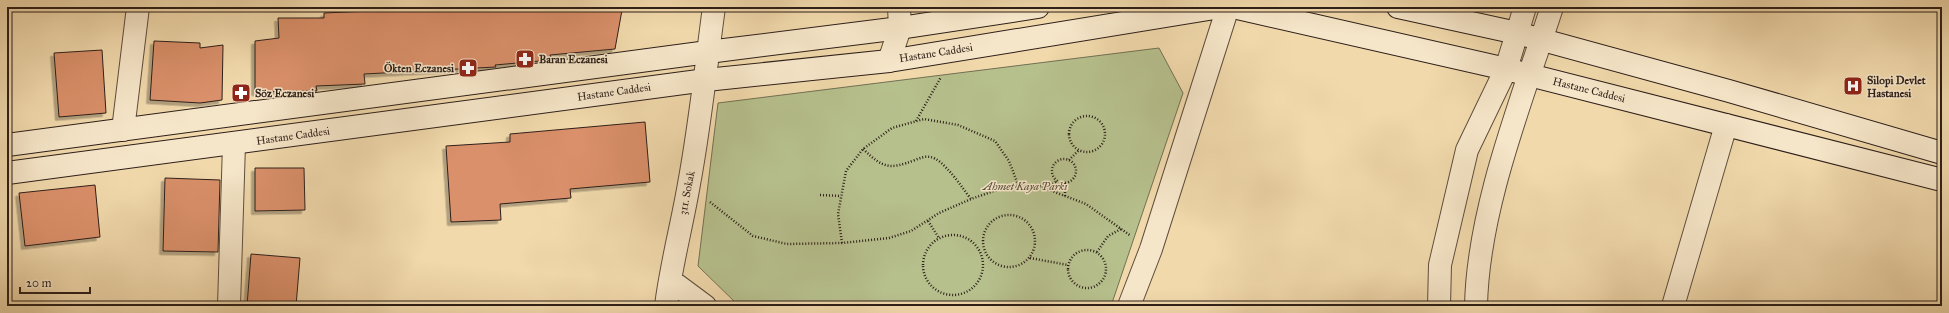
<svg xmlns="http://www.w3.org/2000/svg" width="1949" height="313" viewBox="0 0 1949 313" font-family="'IM FELL Great Primer',serif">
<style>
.green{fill:#b6c08d;stroke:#727053}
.building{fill:#da906b;stroke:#2d1f19;filter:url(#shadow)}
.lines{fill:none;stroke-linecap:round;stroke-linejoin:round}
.street-casing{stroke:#5e4e3e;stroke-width:24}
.secondary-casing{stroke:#2d1f19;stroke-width:24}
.path{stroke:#2d1f19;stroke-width:2.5;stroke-dasharray:1 2;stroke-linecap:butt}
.street{stroke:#f6e6c9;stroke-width:22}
.secondary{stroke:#f6e6c9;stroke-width:22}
.labels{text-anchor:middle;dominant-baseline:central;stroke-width:3;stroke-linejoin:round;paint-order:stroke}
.street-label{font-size:11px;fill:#2d1f19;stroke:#f6e6c9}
.poi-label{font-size:11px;font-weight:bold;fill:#2d1f19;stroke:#f6e6c9;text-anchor:start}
.park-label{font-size:11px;font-style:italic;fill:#564f3c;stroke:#f6e6c9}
</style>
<defs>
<filter id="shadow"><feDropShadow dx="-3.5" dy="3.5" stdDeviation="0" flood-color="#0004"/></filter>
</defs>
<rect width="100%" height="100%" fill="#f1d9ac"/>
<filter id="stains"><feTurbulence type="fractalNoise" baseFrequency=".005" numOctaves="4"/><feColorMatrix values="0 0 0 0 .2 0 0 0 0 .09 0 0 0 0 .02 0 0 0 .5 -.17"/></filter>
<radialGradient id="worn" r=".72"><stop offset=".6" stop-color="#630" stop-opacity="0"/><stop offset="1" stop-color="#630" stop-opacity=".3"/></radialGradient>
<!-- green -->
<path class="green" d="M 1159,48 L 1183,93 L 1111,306 L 739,306 L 698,266 L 718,103 Z"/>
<!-- building -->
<path class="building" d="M 369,7 L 491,7 L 492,10 L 595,7 L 622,10 L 615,49 L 550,55 L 551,60 L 495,65 L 496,67 L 364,74 L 365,84 L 316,86 L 317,91 L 255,92 L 255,41 L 279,38 L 278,18 L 324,18 L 324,13 L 369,11 Z
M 154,41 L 200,43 L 200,48 L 223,45 L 222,100 L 200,103 L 150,100 Z
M 102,50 L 106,113 L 59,117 L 54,53 Z
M 645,122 L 650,182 L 570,189 L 571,198 L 500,204 L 501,220 L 451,222 L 446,146 L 510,142 L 510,134 Z
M 255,168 L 304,168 L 305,210 L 255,211 Z
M 165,178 L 220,180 L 218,252 L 163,251 Z
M 95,185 L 100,237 L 25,246 L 19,193 Z
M 251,254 L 300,258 L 296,306 L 247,306 Z"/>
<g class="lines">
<!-- street casing -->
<g class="street-casing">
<path id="street" d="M 889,61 L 900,28 L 899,7
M 123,130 L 138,7
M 670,280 L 705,306
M 229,306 L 234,144
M 666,306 C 671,265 682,225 689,184 C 700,125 706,66 714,7
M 1129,306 L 1151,249 L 1228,7
M 1439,306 L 1440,265 L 1467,150 L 1506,69 L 1525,7
M 1476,306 C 1478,208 1522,100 1552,7
M 1673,306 L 1726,125"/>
</g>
<!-- secondary casing -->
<g class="secondary-casing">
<path id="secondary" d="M 1233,7 L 1506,69 L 1942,180
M 1398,7 L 1517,33 L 1729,91 L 1942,153
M 7,145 L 708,52 L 900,28 L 1038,7
M 7,173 L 706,80 L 889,61 L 1221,7"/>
</g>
<!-- path -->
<path class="path" d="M1069 134a18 18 0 1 1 36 0a18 18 0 1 1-36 0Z
M 916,121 L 941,77
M 863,149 C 883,168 889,170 915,160 C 920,158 925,156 930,157 C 943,158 963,189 971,199
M1052 171a12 12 0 1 1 24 0a12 12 0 1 1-24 0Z
M 1069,160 L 1079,150
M 1045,189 L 1057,181
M 820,195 L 841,196
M 1065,196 L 1065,183
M 710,202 L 753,236 L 787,244 L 842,243 L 889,238 L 911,231 L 939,213 L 971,199 L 1005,187 L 1039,186 L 1086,204 L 1131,236
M983 241a26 26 0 1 1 52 0a26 26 0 1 1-52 0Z
M 928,221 L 939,238
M923 265a30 30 0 1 1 60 0a30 30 0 1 1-60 0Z
M 842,243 L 838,214 L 846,171 L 863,149 L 892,128 L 924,119 L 958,125 L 995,141 L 1009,161 L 1019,187
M1068 269a19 19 0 1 1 38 0a19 19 0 1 1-38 0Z
M 1097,252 L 1108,236 L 1121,229
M 1030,258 L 1068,265"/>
<!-- street -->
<use href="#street" class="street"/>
<!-- secondary -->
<use href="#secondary" class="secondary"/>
</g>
<!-- icons -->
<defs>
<g id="pharmacy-square" transform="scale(1)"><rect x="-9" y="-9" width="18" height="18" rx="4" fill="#8f2418" stroke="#f6e6c9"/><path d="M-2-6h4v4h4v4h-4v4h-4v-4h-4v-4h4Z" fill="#fff"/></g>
<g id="hospital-square" transform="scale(1)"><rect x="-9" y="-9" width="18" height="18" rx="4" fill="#8f2418" stroke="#f6e6c9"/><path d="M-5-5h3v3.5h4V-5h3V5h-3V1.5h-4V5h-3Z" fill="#fff"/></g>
</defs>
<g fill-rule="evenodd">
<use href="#pharmacy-square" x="525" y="59"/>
<use href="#pharmacy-square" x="468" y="68"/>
<use href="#hospital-square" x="1853" y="86"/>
<use href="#pharmacy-square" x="241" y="93"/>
</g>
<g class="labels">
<!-- street labels -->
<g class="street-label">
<text transform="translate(936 53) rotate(-9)">Hastane Caddesi</text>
<text transform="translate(1589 90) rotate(14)">Hastane Caddesi</text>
<text transform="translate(614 92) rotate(-8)">Hastane Caddesi</text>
<text transform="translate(293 136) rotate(-8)">Hastane Caddesi</text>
<text transform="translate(687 193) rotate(-79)">311. Sokak</text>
</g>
<!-- poi labels -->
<g class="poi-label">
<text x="539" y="59">Baran Eczanesi</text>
<text x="454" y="68" text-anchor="end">Ökten Eczanesi</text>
<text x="1867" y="80">Silopi Devlet<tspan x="1867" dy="13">Hastanesi</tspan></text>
<text x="255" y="93">Söz Eczanesi</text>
</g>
<!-- park labels -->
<g class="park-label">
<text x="1025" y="186">Ahmet Kaya Parkı</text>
</g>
</g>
<!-- margin -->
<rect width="1949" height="313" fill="none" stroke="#f1d9ac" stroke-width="24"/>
<rect x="8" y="8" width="1933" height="297" fill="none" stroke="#2d1f19" stroke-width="2"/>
<rect x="12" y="12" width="1925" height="289" fill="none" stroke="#2d1f19"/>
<!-- scale -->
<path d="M20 287v6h70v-6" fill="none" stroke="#2d1f19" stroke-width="2"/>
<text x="26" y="287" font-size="12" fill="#2d1f19" stroke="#f6e6c9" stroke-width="3" paint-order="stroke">20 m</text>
<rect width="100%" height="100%" filter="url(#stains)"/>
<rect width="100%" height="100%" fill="url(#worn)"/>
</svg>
